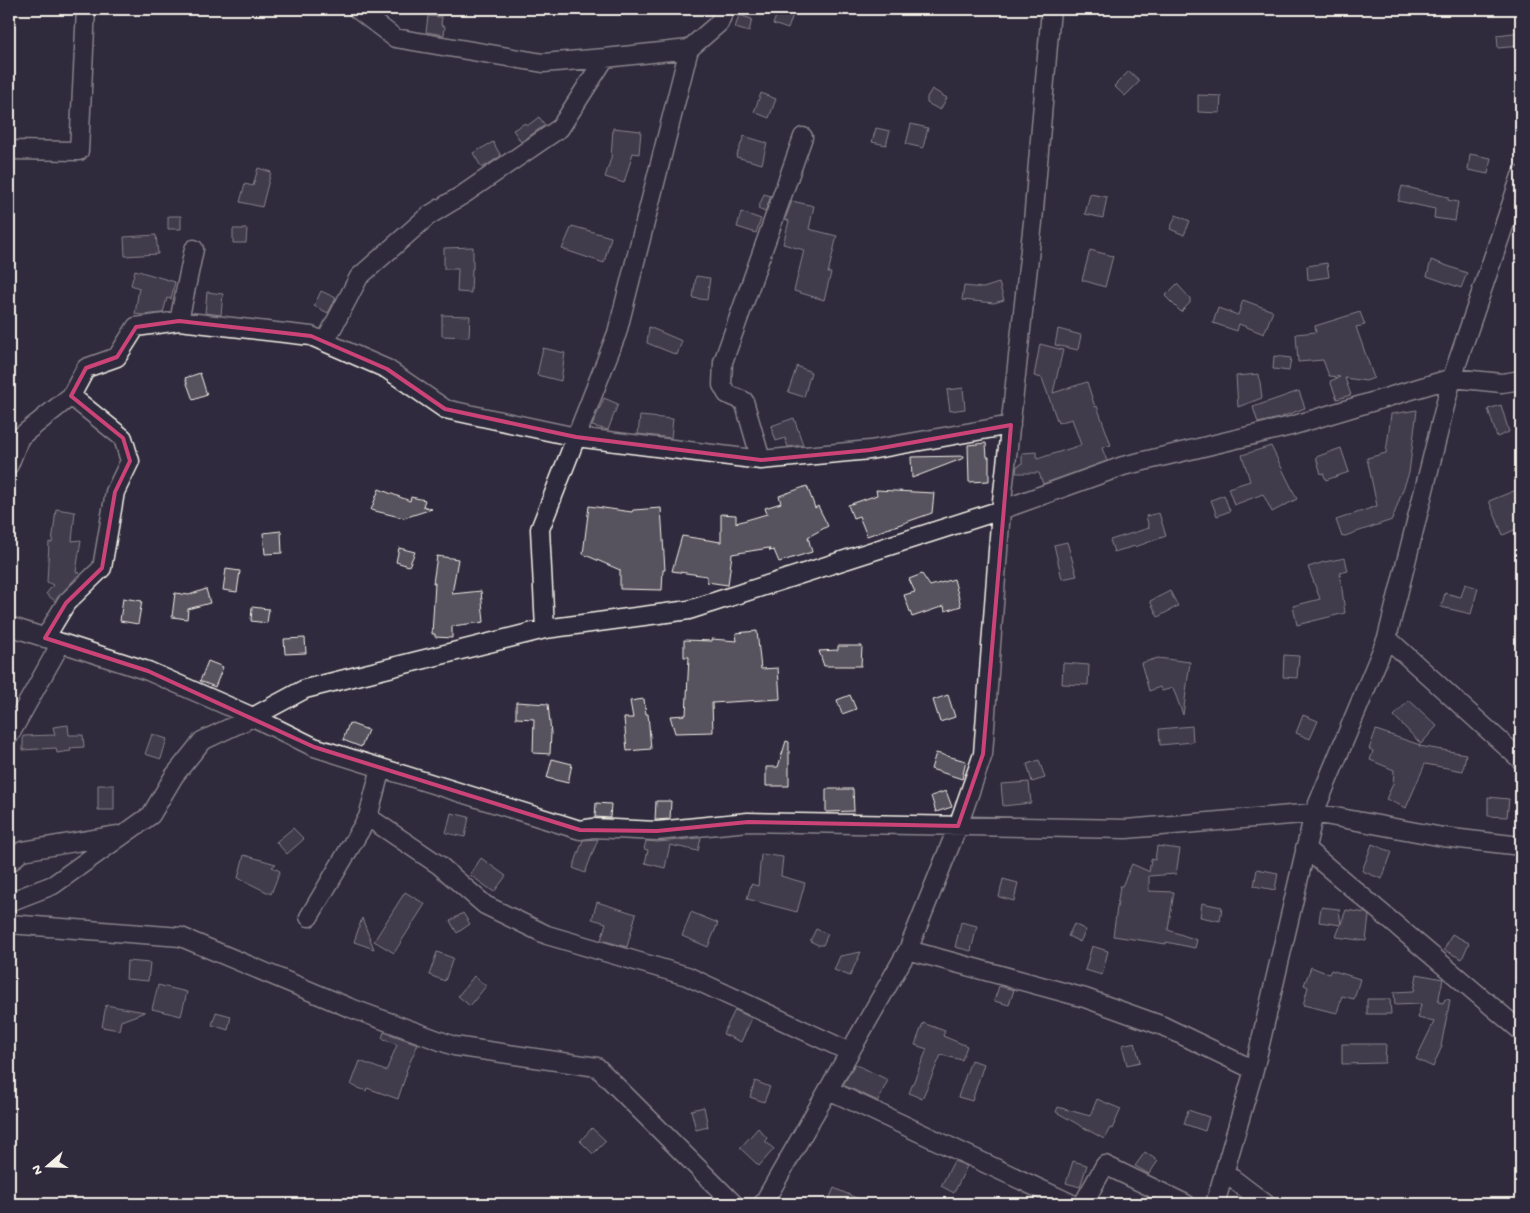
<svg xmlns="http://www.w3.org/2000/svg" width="1530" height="1213" viewBox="0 0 1530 1213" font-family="'Gochi Hand',sans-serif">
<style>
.building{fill:#56525f;stroke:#f4f1e8}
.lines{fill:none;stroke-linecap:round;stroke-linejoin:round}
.street-casing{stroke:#f4f1e8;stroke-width:21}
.street{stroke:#2f2a3d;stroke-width:18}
.marked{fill:none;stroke:#cc4377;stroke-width:4;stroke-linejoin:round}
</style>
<rect width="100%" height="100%" fill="#2f2a3d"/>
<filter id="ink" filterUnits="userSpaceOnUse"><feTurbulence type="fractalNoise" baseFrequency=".02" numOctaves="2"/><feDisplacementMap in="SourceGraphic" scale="10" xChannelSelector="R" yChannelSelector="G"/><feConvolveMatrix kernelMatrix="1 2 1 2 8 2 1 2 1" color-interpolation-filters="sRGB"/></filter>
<g filter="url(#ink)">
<!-- building -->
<path class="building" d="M 779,9 L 795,9 L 788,29 L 773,24 Z
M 739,15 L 752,19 L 749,32 L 735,28 Z
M 428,16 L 442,17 L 441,25 L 445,26 L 444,35 L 426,32 Z
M 1521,32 L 1521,46 L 1498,48 L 1497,35 Z
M 1129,71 L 1140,81 L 1125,96 L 1114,86 Z
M 932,89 L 947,98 L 940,110 L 927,103 L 927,97 Z
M 761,93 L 776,99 L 769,118 L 754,112 Z
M 1198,95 L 1221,96 L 1220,113 L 1198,112 Z
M 539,117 L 545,125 L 521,142 L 513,130 L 525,123 L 527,126 Z
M 911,124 L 928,128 L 923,148 L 906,144 Z
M 613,128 L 641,131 L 639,154 L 633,153 L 624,183 L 605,177 L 611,158 Z
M 876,128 L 890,131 L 886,145 L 872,142 Z
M 744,136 L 767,143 L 762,164 L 736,157 Z
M 493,142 L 501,156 L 482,168 L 473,153 Z
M 1470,154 L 1491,158 L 1488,174 L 1468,170 Z
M 258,168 L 271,172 L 262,207 L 240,202 L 245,184 L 253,186 Z
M 1402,186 L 1448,197 L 1448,200 L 1458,202 L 1455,221 L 1434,218 L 1435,209 L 1398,201 Z
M 764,194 L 771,196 L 765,212 L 758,209 Z
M 1090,194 L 1107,197 L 1103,218 L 1085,214 Z
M 792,201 L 814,206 L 809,229 L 837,236 L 828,273 L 831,273 L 824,300 L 794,291 L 804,250 L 783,244 L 789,221 L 785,219 Z
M 741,212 L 761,219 L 756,233 L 737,227 Z
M 1176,215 L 1190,221 L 1184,235 L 1170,229 Z
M 168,216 L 181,216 L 181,229 L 168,229 Z
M 572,226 L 611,237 L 604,263 L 562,249 Z
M 233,229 L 247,229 L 246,243 L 233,243 Z
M 156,235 L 158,254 L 125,256 L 124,237 Z
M 473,247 L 473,269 L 472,269 L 471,293 L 457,292 L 458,269 L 444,269 L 444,248 Z
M 1090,250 L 1113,256 L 1105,287 L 1082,280 Z
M 1431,260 L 1467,273 L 1461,288 L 1427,276 Z
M 1327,263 L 1329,277 L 1308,280 L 1307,266 Z
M 135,270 L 175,282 L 171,299 L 167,298 L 163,313 L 142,315 L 135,314 L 139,288 L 131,285 Z
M 696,276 L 710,278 L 707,300 L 693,298 Z
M 999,283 L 1004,300 L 994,303 L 962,300 L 964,286 L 983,288 Z
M 1177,284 L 1190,298 L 1190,303 L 1181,312 L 1165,296 Z
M 321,291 L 336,298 L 328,313 L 314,306 Z
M 207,292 L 223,294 L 221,315 L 205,313 Z
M 1243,300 L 1273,311 L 1264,334 L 1239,324 L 1237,331 L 1213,323 L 1218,308 L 1238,315 Z
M 1360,312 L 1365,325 L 1356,327 L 1374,378 L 1366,381 L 1345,378 L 1351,395 L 1337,399 L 1330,381 L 1340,377 L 1329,376 L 1323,360 L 1298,362 L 1296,334 L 1316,332 L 1315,326 Z
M 442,315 L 470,316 L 469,337 L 442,336 Z
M 649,327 L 682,341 L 677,355 L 647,343 Z
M 1058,329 L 1081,335 L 1078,350 L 1055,345 Z
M 1040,344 L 1063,350 L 1053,393 L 1087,382 L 1095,407 L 1097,406 L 1111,445 L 1102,448 L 1107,461 L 1043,484 L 1039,473 L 1016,473 L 1017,466 L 1022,464 L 1022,453 L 1037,452 L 1037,459 L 1081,445 L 1072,419 L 1058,423 L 1042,378 L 1034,376 Z
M 543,348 L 565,353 L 561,381 L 537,375 Z
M 1274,356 L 1291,358 L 1289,371 L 1273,369 Z
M 797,366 L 811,372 L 804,397 L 788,392 Z
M 200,373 L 207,395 L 193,400 L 185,378 Z
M 1259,374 L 1262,398 L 1238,407 L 1236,376 Z
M 963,388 L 965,409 L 950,411 L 947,390 Z
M 1299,391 L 1305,408 L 1279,418 L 1258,423 L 1253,407 Z
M 604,398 L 618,404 L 608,430 L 592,426 Z
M 1501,405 L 1509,432 L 1497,437 L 1488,409 Z
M 1417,410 L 1409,473 L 1392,520 L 1342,537 L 1336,520 L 1377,506 L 1367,458 L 1386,453 L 1391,414 Z
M 640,416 L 673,419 L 671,438 L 638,434 Z
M 794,418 L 803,445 L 788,447 L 785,438 L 776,441 L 771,426 Z
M 986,443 L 987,457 L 989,457 L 989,481 L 969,482 L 968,445 Z
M 1271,446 L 1297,499 L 1272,512 L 1263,494 L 1234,505 L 1228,488 L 1250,481 L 1242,455 Z
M 1341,448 L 1349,472 L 1326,480 L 1323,473 L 1321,474 L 1316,457 Z
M 964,456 L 964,458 L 912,478 L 911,457 Z
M 807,486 L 815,508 L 818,506 L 828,526 L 808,537 L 812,552 L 779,562 L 774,550 L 770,551 L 769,548 L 732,554 L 728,585 L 707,582 L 707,576 L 672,571 L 682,536 L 721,542 L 721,514 L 736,515 L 736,523 L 767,514 L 765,508 L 781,503 L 779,496 Z
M 1521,488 L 1521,527 L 1503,535 L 1489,501 Z
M 379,489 L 410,501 L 411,497 L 425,500 L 423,506 L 432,509 L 404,518 L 371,510 Z
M 876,490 L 934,493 L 932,513 L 867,536 L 859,516 L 853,518 L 848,505 L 877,495 Z
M 1224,495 L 1230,511 L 1217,516 L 1211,500 Z
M 589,506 L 632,512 L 633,510 L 661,508 L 665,570 L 663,570 L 662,590 L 620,589 L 620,570 L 583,554 Z
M 56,509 L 75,512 L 72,541 L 81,540 L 76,572 L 80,573 L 55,601 L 46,594 L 53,585 L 47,582 L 49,542 L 52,543 Z
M 1159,513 L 1166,536 L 1135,547 L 1135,546 L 1114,552 L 1110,540 L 1149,528 L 1146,516 Z
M 281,531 L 282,553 L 265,554 L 263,533 Z
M 1067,542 L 1077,576 L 1062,579 L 1054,545 Z
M 399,548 L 415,552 L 409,566 L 396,562 Z
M 437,556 L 458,559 L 452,594 L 481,591 L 484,622 L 452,626 L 452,638 L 435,637 L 435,634 L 432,634 L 435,583 L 433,583 Z
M 1345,558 L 1348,571 L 1340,573 L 1345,613 L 1297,625 L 1293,606 L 1320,599 L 1308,567 L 1324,562 Z
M 226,569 L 240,571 L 237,592 L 223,590 Z
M 922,574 L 930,586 L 954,579 L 961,606 L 945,611 L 944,606 L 912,617 L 904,595 L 915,592 L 909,579 Z
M 1465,584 L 1478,588 L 1471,614 L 1441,607 L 1445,593 L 1461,597 Z
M 206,589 L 210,603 L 188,609 L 187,619 L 172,617 L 175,593 L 189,595 Z
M 1170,591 L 1178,606 L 1158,617 L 1150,601 Z
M 123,598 L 142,601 L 138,624 L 120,621 Z
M 252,607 L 269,609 L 267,623 L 251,621 Z
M 757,631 L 761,669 L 778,668 L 780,699 L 712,703 L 713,732 L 675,733 L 670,716 L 686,715 L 689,657 L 684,657 L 684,640 L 712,641 L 712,639 L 737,641 L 736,633 Z
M 305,638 L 306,653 L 285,654 L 284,639 Z
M 838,646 L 862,646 L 861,666 L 824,666 L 819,651 L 838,650 Z
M 1284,655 L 1299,656 L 1297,678 L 1283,677 Z
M 1158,658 L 1190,662 L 1183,715 L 1173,688 L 1162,691 L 1160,687 L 1149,691 L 1141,663 Z
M 208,661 L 223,667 L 215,687 L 200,681 Z
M 1063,663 L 1089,665 L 1088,685 L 1062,684 Z
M 850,695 L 856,709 L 842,714 L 837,700 Z
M 948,695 L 955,717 L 940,722 L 933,700 Z
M 644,699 L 646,714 L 648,714 L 651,749 L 627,751 L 624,718 L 633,718 L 630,701 Z
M 1409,700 L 1437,726 L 1421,744 L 1394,716 Z
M 516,702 L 548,704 L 551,733 L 550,754 L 533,753 L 534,719 L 516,718 Z
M 1303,715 L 1318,721 L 1310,739 L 1296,733 Z
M 349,723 L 368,730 L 361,747 L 343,740 Z
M 68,725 L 69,735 L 83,735 L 84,747 L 70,748 L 71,751 L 57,753 L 56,748 L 23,750 L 23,736 L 55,735 L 53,727 Z
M 1192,726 L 1193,742 L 1160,745 L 1159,729 Z
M 1376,730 L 1420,745 L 1419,746 L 1466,754 L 1463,771 L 1425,764 L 1406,808 L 1386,799 L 1393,784 L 1394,770 L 1370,760 L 1373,751 L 1369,749 Z
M 152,734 L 167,739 L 161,759 L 145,754 Z
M 786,741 L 789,742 L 789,786 L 766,786 L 766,767 L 778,767 Z
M 936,753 L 966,761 L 962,779 L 931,769 Z
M 552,759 L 572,764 L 568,783 L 547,778 Z
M 1039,760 L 1045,778 L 1032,782 L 1027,764 Z
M 1029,782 L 1031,803 L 1003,806 L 1001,784 Z
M 98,785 L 114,785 L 114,810 L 98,810 Z
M 826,789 L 853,789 L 854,811 L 826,812 Z
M 946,791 L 952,807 L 936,812 L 931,796 Z
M 1488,797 L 1509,799 L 1507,817 L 1488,816 Z
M 656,801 L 671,801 L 670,819 L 655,820 Z
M 596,803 L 611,804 L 610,818 L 595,817 Z
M 451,813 L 469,817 L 465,837 L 446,833 Z
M 293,828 L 304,839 L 287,854 L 276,842 Z
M 698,838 L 701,838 L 698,851 L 670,845 L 665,868 L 645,863 L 648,850 L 644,849 L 646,841 L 658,842 Z
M 598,839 L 585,873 L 573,868 L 583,840 Z
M 1372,844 L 1392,852 L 1382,879 L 1362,871 Z
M 1157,846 L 1180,849 L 1176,874 L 1149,876 L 1149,891 L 1174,892 L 1168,930 L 1197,940 L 1195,948 L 1166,942 L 1166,944 L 1113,936 L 1120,886 L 1122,886 L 1132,864 L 1148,871 L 1149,872 L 1151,859 L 1155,860 Z
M 761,854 L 783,857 L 781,876 L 805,883 L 797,912 L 747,899 L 751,884 L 758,886 Z
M 244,855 L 276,864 L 272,867 L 280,871 L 271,894 L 238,878 Z
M 481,858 L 506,876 L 494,892 L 470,875 Z
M 1257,869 L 1278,873 L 1275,890 L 1254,886 Z
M 1003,879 L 1018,883 L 1014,901 L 999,897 Z
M 405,892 L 425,904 L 394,953 L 374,941 Z
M 597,902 L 636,914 L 627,947 L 601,940 L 606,923 L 592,919 Z
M 1202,903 L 1222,907 L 1220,921 L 1200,917 Z
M 1321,907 L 1339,909 L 1341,925 L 1319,922 Z
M 1346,910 L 1366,913 L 1369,916 L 1366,941 L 1336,937 Z
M 691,912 L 718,923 L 708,947 L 682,936 Z
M 463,913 L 470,924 L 457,933 L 450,921 Z
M 362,918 L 374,949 L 354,942 Z
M 961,922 L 977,926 L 971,951 L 955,947 Z
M 1074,924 L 1086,930 L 1080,942 L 1068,936 Z
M 816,929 L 828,934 L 823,945 L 818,945 L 810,941 Z
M 1452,934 L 1469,943 L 1462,959 L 1444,950 Z
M 1092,946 L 1108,951 L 1102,975 L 1085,970 Z
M 437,952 L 453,958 L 445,981 L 429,975 Z
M 861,952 L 850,976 L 834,970 L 840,956 Z
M 127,961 L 150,963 L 148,981 L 126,979 Z
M 1311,967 L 1329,974 L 1331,970 L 1360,979 L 1354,999 L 1342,996 L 1337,1013 L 1303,1005 L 1308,987 L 1304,985 Z
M 1417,974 L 1443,979 L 1438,1002 L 1443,1003 L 1445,999 L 1450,1000 L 1441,1046 L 1442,1046 L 1433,1067 L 1416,1059 L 1434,1022 L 1418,1018 L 1421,1004 L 1395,1005 L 1394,992 L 1414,991 Z
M 474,976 L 486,986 L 470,1006 L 458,996 Z
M 158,985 L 187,992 L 181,1016 L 152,1009 Z
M 999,986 L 1014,990 L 1009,1005 L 994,1001 Z
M 1367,999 L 1390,999 L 1391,1014 L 1367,1014 Z
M 106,1005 L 145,1012 L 121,1021 L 119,1030 L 102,1027 Z
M 735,1010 L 752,1018 L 741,1042 L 723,1034 Z
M 216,1012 L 231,1016 L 228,1030 L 212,1025 Z
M 923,1023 L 945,1031 L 943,1036 L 967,1046 L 962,1060 L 941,1055 L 922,1099 L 909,1093 L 927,1049 L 915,1045 Z
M 384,1032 L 418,1044 L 406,1071 L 407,1072 L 398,1099 L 367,1088 L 366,1091 L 351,1085 L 360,1061 L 386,1071 L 397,1045 L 382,1038 Z
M 1135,1042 L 1140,1062 L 1127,1065 L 1122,1045 Z
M 1342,1044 L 1386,1044 L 1385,1063 L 1342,1064 Z
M 971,1060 L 984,1064 L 972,1101 L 958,1097 Z
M 855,1064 L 888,1080 L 878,1101 L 843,1085 Z
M 755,1081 L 770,1087 L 764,1102 L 750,1097 Z
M 1097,1099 L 1121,1109 L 1112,1129 L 1110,1128 L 1104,1139 L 1056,1112 L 1058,1107 L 1090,1116 Z
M 704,1107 L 708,1127 L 696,1130 L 691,1110 Z
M 1188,1110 L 1209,1117 L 1205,1131 L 1184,1124 Z
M 592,1128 L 606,1141 L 593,1154 L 580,1141 Z
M 758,1128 L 767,1138 L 765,1141 L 774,1149 L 759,1166 L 740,1148 Z
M 1145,1152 L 1158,1161 L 1149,1174 L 1135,1166 Z
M 954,1161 L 967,1166 L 954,1193 L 941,1186 Z
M 1073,1161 L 1087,1165 L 1080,1187 L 1066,1183 Z
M 834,1188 L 870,1204 L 827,1204 Z"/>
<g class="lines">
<!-- street casing -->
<g class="street-casing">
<path id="street" d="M 357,9 L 395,38 L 543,63 L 605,58
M 9,150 L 79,151 L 86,9
M 179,321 L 311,336 L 387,369 L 445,409 L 576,437 L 761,460 L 870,450 L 1011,425
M 325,342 L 359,277 L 428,216 L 464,194 L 560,128 L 605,58 L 689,49 L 719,23 L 725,9
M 71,396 L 86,368 L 117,357 L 136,327 L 179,321 L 194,249
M 761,460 L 744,401 L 727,394 L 722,385 L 723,362 L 803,137
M 9,465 L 20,437 L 71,396 L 123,438 L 130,461 L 115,492 L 102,568 L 66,603 L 45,638
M 9,626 L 148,671 L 253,717 L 314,747 L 580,830 L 593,828 L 657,831 L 748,822 L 1126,829 L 1314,813 L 1443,837 L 1521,846
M 545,629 L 540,529 L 617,333 L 689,49
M 1387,638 L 1521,760
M 9,736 L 61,643
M 368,817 L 439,865 L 485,905 L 547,935 L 687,976 L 850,1052
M 1305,848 L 1521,1031
M 9,863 L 22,851 L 117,835
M 9,902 L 53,885 L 151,815 L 174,776 L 202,741 L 253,717 L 305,689 L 545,629 L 689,610 L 1001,510 L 1123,466 L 1291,426 L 1452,378 L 1502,383 L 1521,380
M 309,917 L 368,817 L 381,768
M 9,924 L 181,937 L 348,1007 L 454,1046 L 597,1067 L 734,1204
M 908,950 L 1085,998 L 1163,1026 L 1254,1070
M 829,1090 L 1072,1204
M 1224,1172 L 1266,1204
M 763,1204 L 908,950 L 958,826 L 983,754 L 1001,510 L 1033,222 L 1051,9
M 1083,1204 L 1105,1165 L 1186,1204
M 1215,1204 L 1254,1070 L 1314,813 L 1387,638 L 1452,378 L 1521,176"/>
</g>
<!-- street -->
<use href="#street" class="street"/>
</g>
</g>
<!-- marked area -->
<path d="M0 0H1530V1213H0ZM 179,321 L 311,336 L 387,369 L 445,409 L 576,437 L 761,460 L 870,450 L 1011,425 L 983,754 L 958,826 L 748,822 L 657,831 L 580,830 L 314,747 L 148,671 L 45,638 L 66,603 L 102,568 L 115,492 L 130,461 L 123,438 L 71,396 L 86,368 L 117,357 L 136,327 Z" fill="#2f2a3d" fill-opacity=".55" fill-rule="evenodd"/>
<path class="marked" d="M 179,321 L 311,336 L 387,369 L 445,409 L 576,437 L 761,460 L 870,450 L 1011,425 L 983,754 L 958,826 L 748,822 L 657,831 L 580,830 L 314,747 L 148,671 L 45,638 L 66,603 L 102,568 L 115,492 L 130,461 L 123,438 L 71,396 L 86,368 L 117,357 L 136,327 Z"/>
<!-- margin -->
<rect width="1530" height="1213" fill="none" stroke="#2f2a3d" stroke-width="30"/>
<rect x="15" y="15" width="1500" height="1183" fill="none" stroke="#f4f1e8" stroke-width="2" filter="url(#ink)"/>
<!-- north arrow -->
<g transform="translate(48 1166) rotate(250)" stroke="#2f2a3d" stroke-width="4" paint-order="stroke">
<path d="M0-4L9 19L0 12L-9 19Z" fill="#f4f1e8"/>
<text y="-8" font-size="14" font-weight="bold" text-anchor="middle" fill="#f4f1e8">N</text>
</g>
</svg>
